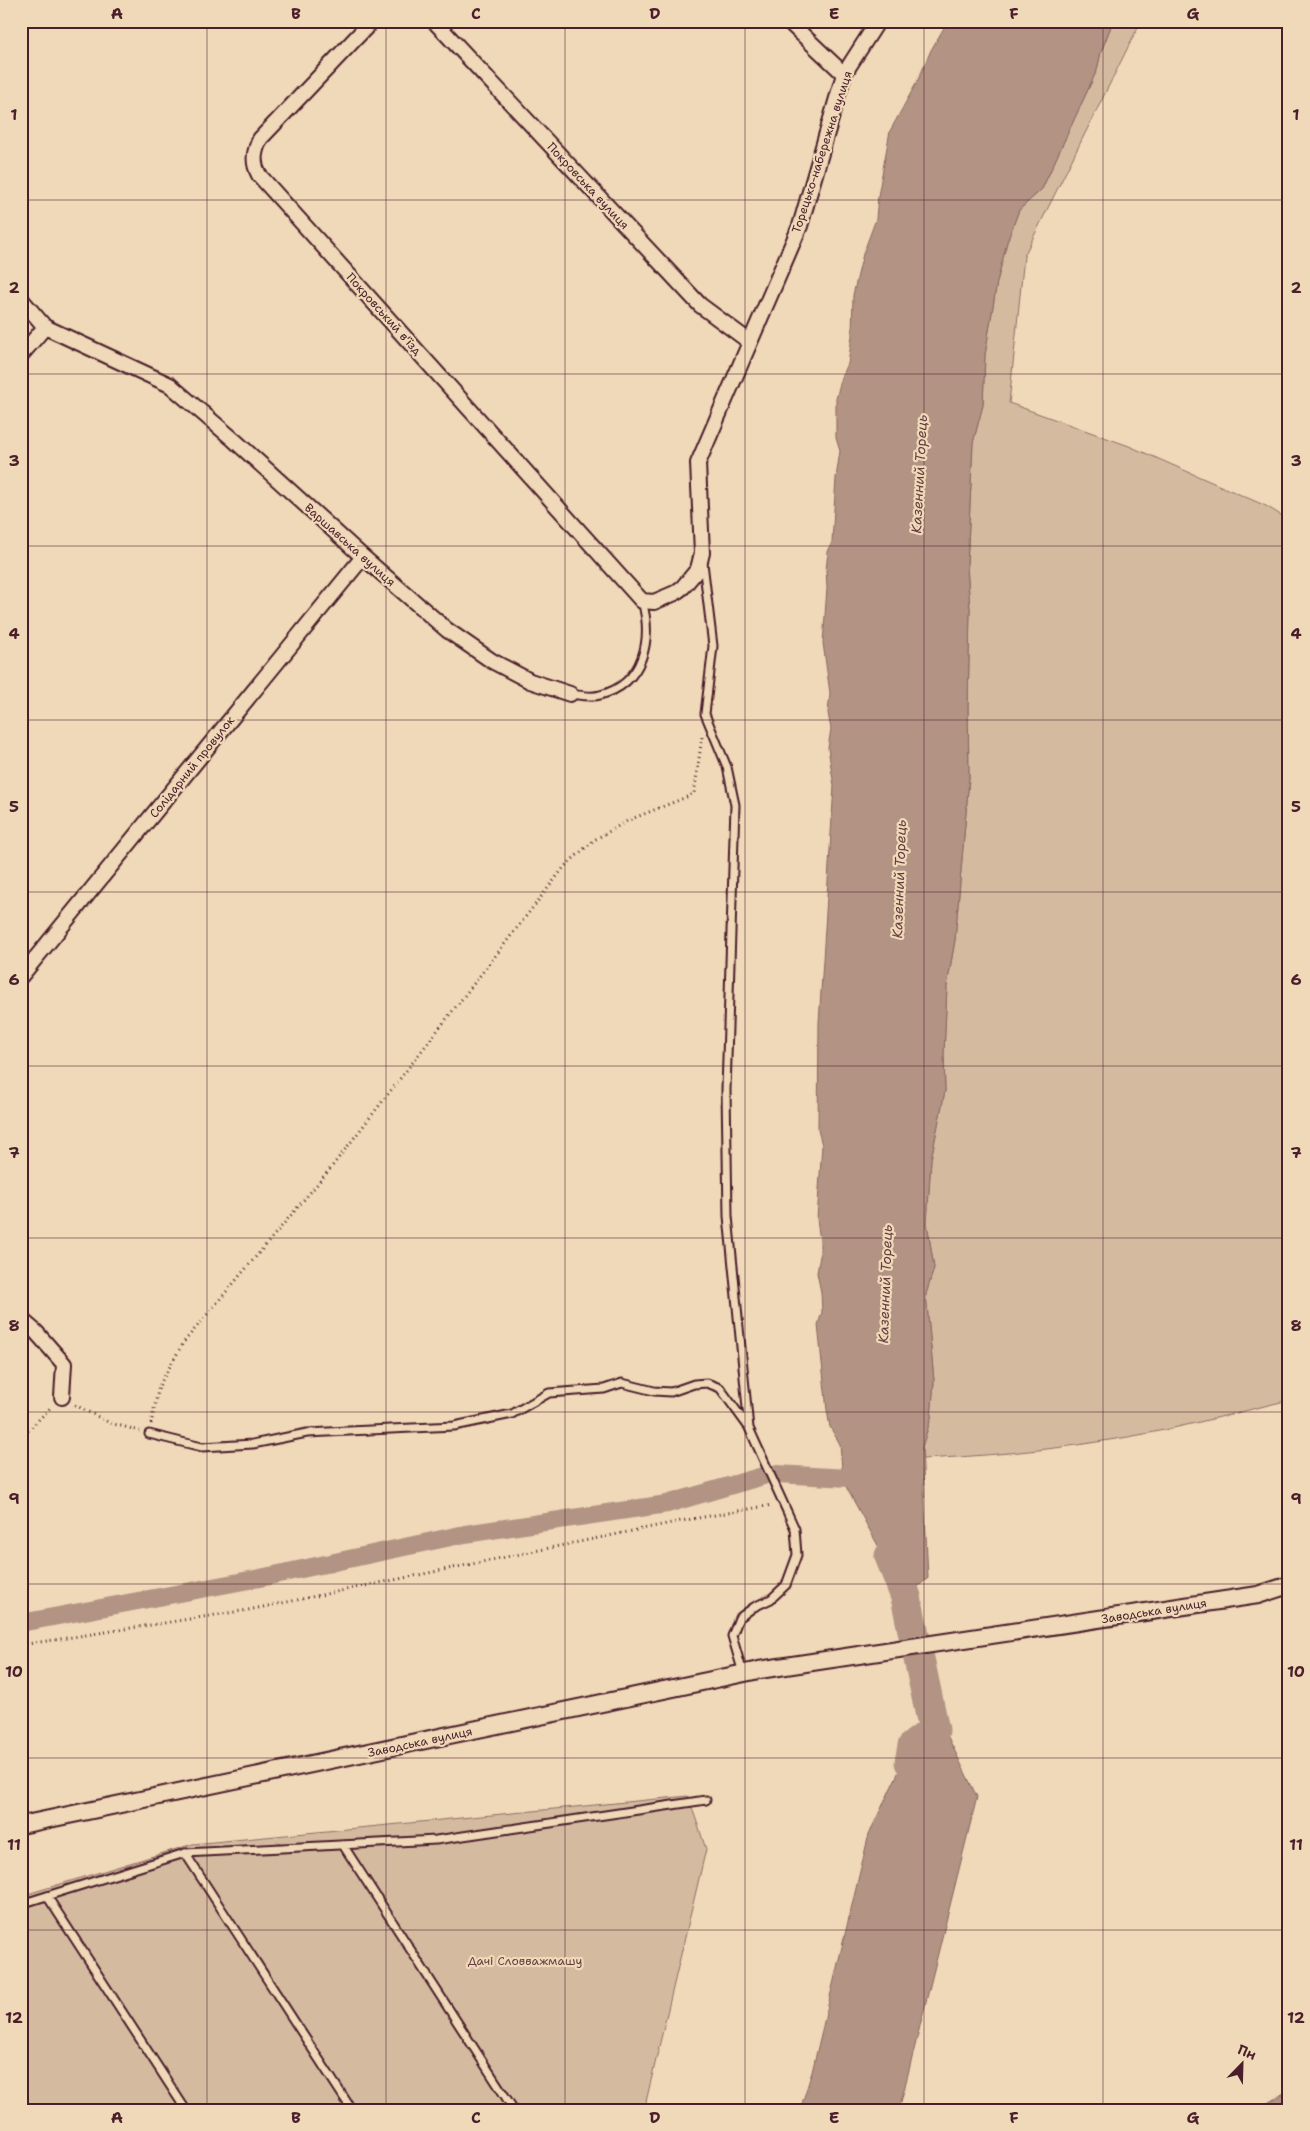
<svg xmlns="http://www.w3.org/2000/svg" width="1310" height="2131" viewBox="0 0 1310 2131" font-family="'Shantell Sans',sans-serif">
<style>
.green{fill:#d4bba0;stroke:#8f6d66}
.water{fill:#b39484;stroke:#896560}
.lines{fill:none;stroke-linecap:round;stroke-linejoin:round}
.canal{stroke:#b39484;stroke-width:18}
.river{stroke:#b39484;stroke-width:31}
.service-casing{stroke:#4a1f2b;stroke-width:11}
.minor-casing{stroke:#4a1f2b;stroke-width:18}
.tertiary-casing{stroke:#4a1f2b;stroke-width:20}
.path{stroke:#4a1f2b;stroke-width:3;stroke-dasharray:1 4;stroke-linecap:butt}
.service{stroke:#efd9b8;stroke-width:7}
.minor{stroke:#efd9b8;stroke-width:14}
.tertiary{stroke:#efd9b8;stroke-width:16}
.grid{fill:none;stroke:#4a1f2b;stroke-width:1;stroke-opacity:0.55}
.labels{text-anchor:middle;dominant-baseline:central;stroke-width:4.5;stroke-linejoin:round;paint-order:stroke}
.street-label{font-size:12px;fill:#4a1f2b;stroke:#efd9b8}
.park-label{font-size:12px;fill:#663e42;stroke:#efd9b8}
.water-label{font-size:14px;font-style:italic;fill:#643c41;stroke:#efd9b8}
.neatline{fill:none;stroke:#4a1f2b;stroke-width:2}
.grid-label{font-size:16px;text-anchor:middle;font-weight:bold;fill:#4a1f2b}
</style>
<rect width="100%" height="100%" fill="#efd9b8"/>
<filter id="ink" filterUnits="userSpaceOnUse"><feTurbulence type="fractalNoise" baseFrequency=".02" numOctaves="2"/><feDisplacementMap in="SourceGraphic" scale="10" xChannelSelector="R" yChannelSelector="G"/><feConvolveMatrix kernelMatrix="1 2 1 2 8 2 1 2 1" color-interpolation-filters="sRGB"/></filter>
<g filter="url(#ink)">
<!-- green -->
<path class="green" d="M 1113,21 L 1141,21 L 1024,256 L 1009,403 L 1129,446 L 1266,506 L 1289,520 L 1289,1400 C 1227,1415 1166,1432 1103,1441 C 1043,1451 983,1456 922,1459 L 922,1447 L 931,1418 L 934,1381 L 926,1294 L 934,1268 L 927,1223 L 931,1159 L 945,1091 L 944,1054 L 947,986 L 955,940 L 969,778 L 968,708 L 970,609 L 967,566 L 973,443 L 983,405 L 985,355 L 997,282 L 1007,242 L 1019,210 L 1042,189 L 1097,70 L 1101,52 Z
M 688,1796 L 706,1849 L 644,2110 L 21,2110 L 21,1896 L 193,1844 Z"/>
<!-- water -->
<path class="water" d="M 948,21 L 1113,21 L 1101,52 L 1097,70 L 1042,189 L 1019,210 L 1007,242 L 997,282 L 985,355 L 983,405 L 973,443 L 967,566 L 970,609 L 968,708 L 969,778 L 955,940 L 947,986 L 944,1054 L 945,1091 L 931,1159 L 927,1223 L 934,1268 L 926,1294 L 934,1381 L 931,1418 L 922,1447 L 928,1578 L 906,1597 L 843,1481 L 840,1444 L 830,1427 L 827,1410 L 818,1325 L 822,1312 L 821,1292 L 817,1273 L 820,1256 L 820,1241 L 817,1219 L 822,1145 L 818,1130 L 819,1023 L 834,786 L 828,748 L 831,729 L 828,713 L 830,693 L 823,643 L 827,588 L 826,570 L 828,552 L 832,542 L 836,478 L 840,451 L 836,438 L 836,399 L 842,376 L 848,364 L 852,336 L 853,295 L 863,254 L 876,219 L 878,196 L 890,131 L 918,80 L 931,50 Z
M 921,1725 L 947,1735 L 977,1797 L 899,2110 L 800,2110 L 812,2072 L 869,1834 Z
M 1289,2090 L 1289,2110 L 1256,2110 Z"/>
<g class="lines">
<!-- canal -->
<path class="canal" d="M 777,1474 L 867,1479
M 21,1623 L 260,1578 L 465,1534 L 667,1504 L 763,1476"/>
<!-- river -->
<path class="river" d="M 890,1556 L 906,1597 L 934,1730 L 913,1746 L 910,1762"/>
<!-- service casing -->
<g class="service-casing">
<path id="service" d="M 703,563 L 713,646 L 705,714 L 727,767 L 735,805 L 726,1090 L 728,1216 L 749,1428 L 795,1529 L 797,1555 L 786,1585 L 771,1599 L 754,1607 L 739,1618 L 732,1636 L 743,1673
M 570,694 C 579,695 592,698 600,695 C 644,684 653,639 642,601
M 149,1434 L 202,1447 L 253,1444 L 307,1433 L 454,1426 L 512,1414 L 549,1393 L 604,1389 L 622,1383 L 654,1391 L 671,1392 L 694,1384 L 707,1383 L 720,1388 L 747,1425
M 343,1845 L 514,2110
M 185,1853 L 352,2110
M 47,1896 L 186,2110
M 21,1904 L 185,1853 L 436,1840 L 706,1800"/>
</g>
<!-- minor casing -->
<g class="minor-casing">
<path id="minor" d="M 372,21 L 260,139 C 254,152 252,162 259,175 L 642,601 L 654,602 L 675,593 L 683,587 L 698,569 L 702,553 L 698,463 L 800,226 L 844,74 L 878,21
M 434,21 L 700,305 L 750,342
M 788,21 L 844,74
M 21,299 L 45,327 L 170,385 L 234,440 L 363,557 L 447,630 L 492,661 L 530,681 L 570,694
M 21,355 L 45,327
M 21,976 L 363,557
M 21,1319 L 36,1332 L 64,1364 L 62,1397"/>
</g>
<!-- tertiary casing -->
<g class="tertiary-casing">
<path id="tertiary" d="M 21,1825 L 759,1670 L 1258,1595 L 1289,1585"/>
</g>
<!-- path -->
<path class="path" d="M 75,1405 L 110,1423 L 140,1431
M 151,1424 L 159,1386 L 183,1343 L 330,1169 L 565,866 L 594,840 L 629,820 L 694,794 L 702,737
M 21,1438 L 52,1406
M 21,1645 L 248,1610 L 681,1521 L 772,1505"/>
<!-- service -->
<use href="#service" class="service"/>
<!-- minor -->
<use href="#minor" class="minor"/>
<!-- tertiary -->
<use href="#tertiary" class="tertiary"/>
</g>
</g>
<!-- grid -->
<path class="grid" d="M 207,21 L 207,2110M 386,21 L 386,2110M 565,21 L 565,2110M 745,21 L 745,2110M 924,21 L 924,2110M 1103,21 L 1103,2110M 21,200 L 1289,200M 21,374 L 1289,374M 21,546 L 1289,546M 21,720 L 1289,720M 21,892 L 1289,892M 21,1066 L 1289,1066M 21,1238 L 1289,1238M 21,1412 L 1289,1412M 21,1584 L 1289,1584M 21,1758 L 1289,1758M 21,1930 L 1289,1930"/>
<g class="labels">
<!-- street labels -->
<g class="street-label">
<text transform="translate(822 152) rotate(-72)">Торецько-набережна вулиця</text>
<text transform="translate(588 186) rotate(47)">Покровська вулиця</text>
<text transform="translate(384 314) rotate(48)">Покровський в'їзд</text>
<text transform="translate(350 545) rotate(42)">Варшавська вулиця</text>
<text transform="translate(192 767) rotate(-51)">Солідарний провулок</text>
<text transform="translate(1154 1611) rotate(-9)">Заводська вулиця</text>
<text transform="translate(420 1742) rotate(-12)">Заводська вулиця</text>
</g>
<!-- park labels -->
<g class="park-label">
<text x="525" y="1961">Дачі Словважмашу</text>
</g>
<!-- water labels -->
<g class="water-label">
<text transform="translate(919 474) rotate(-87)">Казенний Торець</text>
<text transform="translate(899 879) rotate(-88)">Казенний Торець</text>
<text transform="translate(885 1284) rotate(-88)">Казенний Торець</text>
</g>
</g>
<!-- margin -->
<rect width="1310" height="2131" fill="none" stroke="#efd9b8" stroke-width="55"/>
<!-- north arrow -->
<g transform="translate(1242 2064) rotate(23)" stroke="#efd9b8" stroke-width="4" paint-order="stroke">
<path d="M0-4L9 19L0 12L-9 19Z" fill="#4a1f2b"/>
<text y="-8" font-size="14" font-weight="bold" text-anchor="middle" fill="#4a1f2b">Пн</text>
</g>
<rect x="28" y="28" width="1254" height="2076" class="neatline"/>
<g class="grid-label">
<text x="117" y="19">A</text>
<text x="296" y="19">B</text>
<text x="476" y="19">C</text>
<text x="655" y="19">D</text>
<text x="834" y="19">E</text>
<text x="1014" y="19">F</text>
<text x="1193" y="19">G</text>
<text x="14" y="120">1</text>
<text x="1296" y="120">1</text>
<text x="14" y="293">2</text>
<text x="1296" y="293">2</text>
<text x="14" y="466">3</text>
<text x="1296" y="466">3</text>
<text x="14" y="639">4</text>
<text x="1296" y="639">4</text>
<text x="14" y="812">5</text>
<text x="1296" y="812">5</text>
<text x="14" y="985">6</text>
<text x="1296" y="985">6</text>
<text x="14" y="1158">7</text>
<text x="1296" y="1158">7</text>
<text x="14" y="1331">8</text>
<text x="1296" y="1331">8</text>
<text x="14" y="1504">9</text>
<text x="1296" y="1504">9</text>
<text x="14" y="1677">10</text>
<text x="1296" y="1677">10</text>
<text x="14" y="1850">11</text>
<text x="1296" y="1850">11</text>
<text x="14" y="2023">12</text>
<text x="1296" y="2023">12</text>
<text x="117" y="2123">A</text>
<text x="296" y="2123">B</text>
<text x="476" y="2123">C</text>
<text x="655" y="2123">D</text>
<text x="834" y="2123">E</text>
<text x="1014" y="2123">F</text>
<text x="1193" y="2123">G</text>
</g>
</svg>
